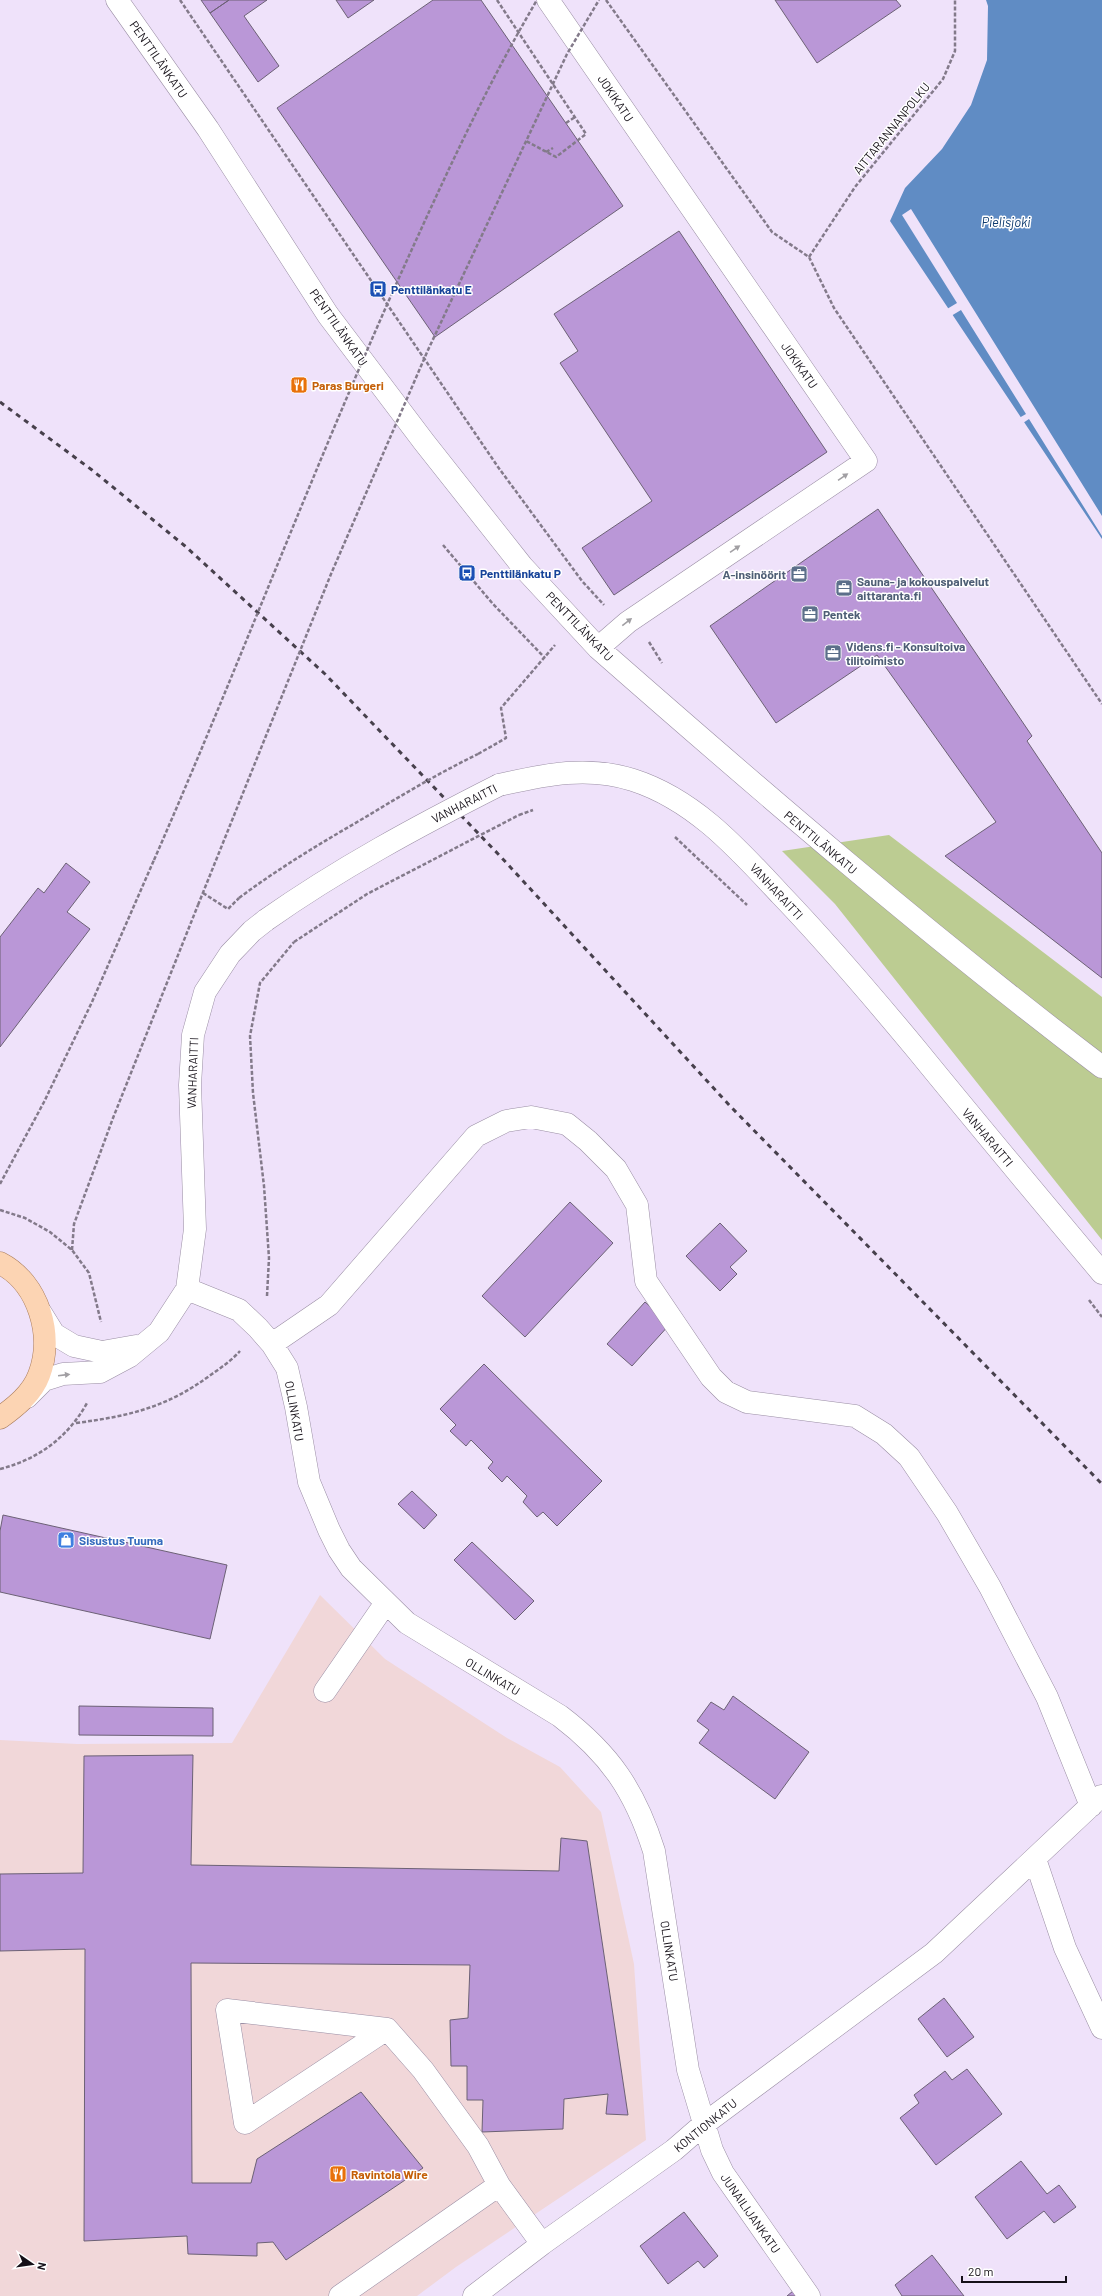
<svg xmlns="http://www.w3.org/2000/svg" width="1102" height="2296" viewBox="0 0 1102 2296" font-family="Barlow,sans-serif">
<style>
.education{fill:#f1d7d9}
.green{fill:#bccc92}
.water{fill:#608cc4}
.pier{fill:#efe2fa}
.building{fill:#ba97d7;stroke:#6c6175}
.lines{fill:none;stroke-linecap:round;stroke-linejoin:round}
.minor-casing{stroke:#9a8ea4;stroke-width:23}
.major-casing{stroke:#aa7d5c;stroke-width:23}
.path{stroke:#837a8a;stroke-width:2.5;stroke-dasharray:4 2;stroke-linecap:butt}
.minor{stroke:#fff;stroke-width:22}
.major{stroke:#fcd4b3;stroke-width:22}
.rail{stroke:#47404c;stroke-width:3;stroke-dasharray:5 5;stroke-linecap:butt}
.minor-bridge-casing{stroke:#9a8ea4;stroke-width:23;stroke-linecap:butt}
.path-bridge{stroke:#837a8a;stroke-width:2.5;stroke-dasharray:4 2;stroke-linecap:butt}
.minor-bridge{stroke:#fff;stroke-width:22}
.oneway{fill:#a19fa3}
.labels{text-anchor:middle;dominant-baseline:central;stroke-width:3;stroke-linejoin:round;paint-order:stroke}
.street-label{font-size:12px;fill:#151018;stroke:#fff}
.transit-label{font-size:12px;font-weight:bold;fill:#164399;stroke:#fff;text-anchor:start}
.food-label{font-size:12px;font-weight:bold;fill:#c56008;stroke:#fff;text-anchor:start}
.service-label{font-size:12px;font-weight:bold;fill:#4e5e75;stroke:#fff;text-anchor:start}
.shop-label{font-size:12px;font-weight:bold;fill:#366cbe;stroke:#fff;text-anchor:start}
.water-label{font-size:13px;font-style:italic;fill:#0e3c70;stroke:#fff}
</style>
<rect width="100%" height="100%" fill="#efe2fa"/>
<!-- education -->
<path class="education" d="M 320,1595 L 385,1659 L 507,1738 L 560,1767 L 601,1812 L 634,1964 L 646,2140 L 456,2267 L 417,2296 L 0,2296 L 0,1740 L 77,1744 L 232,1743 Z"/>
<!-- green -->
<path class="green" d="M 889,835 L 1102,997 L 1102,1240 L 835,904 L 782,851 Z"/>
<!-- water -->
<path class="water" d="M 986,0 L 1102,0 L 1102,539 L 890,221 L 905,188 L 942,149 L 971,105 L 987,60 L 988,6 Z"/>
<!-- pier -->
<path class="pier" d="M 911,209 L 1102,516 L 1102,536 L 1029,419 L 1023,423 L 1019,418 L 1026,414 L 961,310 L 951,316 L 947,309 L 957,303 L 902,215 Z"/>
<!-- building -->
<path class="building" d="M 201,0 L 229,0 L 210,13 Z
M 229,0 L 267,0 L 244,16 L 279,66 L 258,82 L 210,13 Z
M 336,0 L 374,0 L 348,18 Z
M 433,0 L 481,0 L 623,206 L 435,337 L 277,108 Z
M 775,0 L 896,0 L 901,6 L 817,63 Z
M 679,231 L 827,452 L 614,595 L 582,548 L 652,501 L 560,363 L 578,351 L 554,314 Z
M 878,509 L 1032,736 L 1027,741 L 1102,853 L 1102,978 L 945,856 L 996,822 L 877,655 L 776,723 L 710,626 Z
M 66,863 L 90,882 L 67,912 L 90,929 L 0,1047 L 0,937 L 38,888 L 44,893 Z
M 570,1202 L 613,1243 L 525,1337 L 482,1296 Z
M 720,1223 L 747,1251 L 730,1267 L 737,1274 L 720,1291 L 686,1256 Z
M 645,1302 L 670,1324 L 632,1366 L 607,1344 Z
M 484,1364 L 602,1481 L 557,1526 L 543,1512 L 537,1517 L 523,1502 L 527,1496 L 507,1476 L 502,1482 L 488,1468 L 493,1462 L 471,1440 L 466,1446 L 450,1431 L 456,1425 L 440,1409 Z
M 412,1491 L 437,1515 L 424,1529 L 398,1504 Z
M 3,1515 L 227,1565 L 210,1639 L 0,1592 L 0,1531 Z
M 472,1542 L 534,1601 L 515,1620 L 454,1560 Z
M 733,1696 L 809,1752 L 775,1799 L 699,1743 L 709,1730 L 697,1721 L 711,1702 L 724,1710 Z
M 79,1706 L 213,1708 L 213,1736 L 79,1735 Z
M 193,1755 L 191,1865 L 559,1871 L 561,1838 L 587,1841 L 628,2115 L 606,2114 L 608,2094 L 564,2099 L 563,2129 L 482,2132 L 483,2100 L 467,2100 L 467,2066 L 451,2066 L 450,2020 L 468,2018 L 470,1965 L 191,1963 L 192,2183 L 251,2183 L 257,2159 L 361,2092 L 423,2168 L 286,2260 L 273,2242 L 257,2243 L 257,2256 L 188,2254 L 187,2236 L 84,2241 L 85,1949 L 0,1951 L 0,1874 L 83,1873 L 84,1756 Z
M 944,1998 L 974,2037 L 947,2057 L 918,2019 Z
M 967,2069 L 1002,2114 L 936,2165 L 900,2118 L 919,2103 L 914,2095 L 945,2071 L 952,2080 Z
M 1021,2161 L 1047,2194 L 1059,2185 L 1076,2207 L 1054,2223 L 1044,2211 L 1007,2239 L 975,2197 Z
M 684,2212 L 718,2256 L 704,2268 L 698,2261 L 668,2284 L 640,2246 Z
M 932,2255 L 964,2296 L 902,2296 L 895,2285 Z
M 793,2291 L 797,2296 L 787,2296 Z"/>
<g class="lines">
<!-- minor casing -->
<g class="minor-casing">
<path id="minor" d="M 117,0 L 208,129 L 328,315 L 424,442 L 522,566 L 598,648 C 762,792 928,935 1102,1067
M 548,0 L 866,461 L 628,622 L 598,648
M 499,785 C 544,775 587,765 633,780 C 695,800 738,849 781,895 C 829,945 873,997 917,1050 C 978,1125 1040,1199 1102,1273
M 187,1289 L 239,1310 L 258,1328 L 272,1344 L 287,1368 L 296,1407 L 309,1482 L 329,1530 L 339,1550 L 351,1568 L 407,1623 L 560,1716 C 610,1754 635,1791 654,1851 L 688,2070 L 712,2150 L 723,2173 L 809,2296
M 41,1313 L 54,1334 L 74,1346 L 102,1352 L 136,1346
M 272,1344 L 329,1305 L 476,1136 L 506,1121 L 531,1117 L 567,1124 L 588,1141 L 616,1169 L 637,1205 L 646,1281 L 711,1377 L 726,1392 L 747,1402 L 855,1416 L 884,1434 L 909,1457 L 947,1513 L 990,1587 L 1047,1697 L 1091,1806
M 27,1397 L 44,1380 L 63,1374 L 100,1372 L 130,1356 L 159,1332 L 187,1289 L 195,1229 L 190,1085 L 193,1035 L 205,992 L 230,954 L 252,931 L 266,920
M 325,1691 L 385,1604
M 1035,1859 L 1065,1948 L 1102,2028
M 387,2029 L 227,2010 L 245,2123 L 387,2029 L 423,2070 L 478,2146 L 499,2185 L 542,2244
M 340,2296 L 499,2185
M 474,2296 L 542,2244 L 674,2150 L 704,2124 L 934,1953 L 1101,1796"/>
</g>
<!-- major casing -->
<g class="major-casing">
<path id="major" d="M 0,1263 C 39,1283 54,1336 39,1375 C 32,1394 15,1407 0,1418"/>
</g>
<!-- path -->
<path class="path" d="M 180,0 L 498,467 L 582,581 L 604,605
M 497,0 L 586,134 L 556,157 L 526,141
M 606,0 L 772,232 L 809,257 L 834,308 L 1102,704
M 566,123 L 575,117
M 546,152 L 553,148
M 809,257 L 855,187 L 943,79 L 955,51 L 955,0
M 443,545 L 493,604 L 545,658
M 649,642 L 662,663
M 478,754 L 506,738 L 501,708 L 555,645
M 519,815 L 533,810
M 675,837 L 747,905
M 203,893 L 228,909 L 239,898
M 0,1184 L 44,1102 L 92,1002 L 154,860
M 0,1210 L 25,1218 L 50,1232 L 72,1250 L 89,1273 L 101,1322
M 72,1250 L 74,1224 L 113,1118 L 198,905
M 267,1296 L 269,1258 L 264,1186 L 253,1093 L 250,1036 L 260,983 L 294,942
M 1089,1300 L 1102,1317
M 76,1423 C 130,1416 168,1407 212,1374 C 222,1367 232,1360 240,1351
M 0,1469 C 39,1459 68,1437 87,1403"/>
<!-- minor -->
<use href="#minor" class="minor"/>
<!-- major -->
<use href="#major" class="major"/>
<!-- rail -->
<path class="rail" d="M 0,402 L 92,470 L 185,546 L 325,674 L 501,857 L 731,1107 L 1102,1484"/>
<!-- minor-bridge casing -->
<g class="minor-bridge-casing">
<path id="minor-bridge" d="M 266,920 C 340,868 418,826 499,785"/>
</g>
<!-- path-bridge -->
<path class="path-bridge" d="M 154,860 C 238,668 312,472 398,280 C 441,185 484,90 537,0
M 239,898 C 279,868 321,843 364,818 C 402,795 439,773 478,754
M 198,905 L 331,574 L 428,350 L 567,54 L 599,0
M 294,942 L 367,894 L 519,815"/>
<!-- minor-bridge -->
<use href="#minor-bridge" class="minor-bridge"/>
</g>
<!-- one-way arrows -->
<defs><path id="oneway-solid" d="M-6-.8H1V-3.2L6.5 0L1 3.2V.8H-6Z"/></defs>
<g class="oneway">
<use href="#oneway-solid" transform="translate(843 477) rotate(-34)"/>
<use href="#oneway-solid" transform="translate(735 549) rotate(-34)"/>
<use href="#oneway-solid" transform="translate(627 622) rotate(-38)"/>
<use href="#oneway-solid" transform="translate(64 1375) rotate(-7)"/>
</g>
<!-- icons -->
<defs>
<g id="bus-square" transform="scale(0.9)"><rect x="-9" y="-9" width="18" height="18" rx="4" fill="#1a4fb4" stroke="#fff"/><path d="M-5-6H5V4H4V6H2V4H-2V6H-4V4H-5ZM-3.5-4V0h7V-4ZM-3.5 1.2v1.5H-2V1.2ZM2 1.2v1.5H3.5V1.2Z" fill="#fff"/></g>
<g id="restaurant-square" transform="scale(0.9)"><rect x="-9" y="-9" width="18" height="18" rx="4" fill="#e8710a" stroke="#fff"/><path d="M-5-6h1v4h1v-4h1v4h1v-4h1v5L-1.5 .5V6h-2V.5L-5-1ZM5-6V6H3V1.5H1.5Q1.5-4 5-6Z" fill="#fff"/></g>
<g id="office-square" transform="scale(0.9)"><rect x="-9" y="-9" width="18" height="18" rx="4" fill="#5c6f8a" stroke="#fff"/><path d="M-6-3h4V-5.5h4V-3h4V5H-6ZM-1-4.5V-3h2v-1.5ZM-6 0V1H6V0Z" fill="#fff"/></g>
<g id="shop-square" transform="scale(0.9)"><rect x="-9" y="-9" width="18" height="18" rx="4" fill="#3f7fe0" stroke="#fff"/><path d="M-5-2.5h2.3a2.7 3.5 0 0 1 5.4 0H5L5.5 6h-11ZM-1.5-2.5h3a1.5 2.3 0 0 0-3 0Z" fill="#fff"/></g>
</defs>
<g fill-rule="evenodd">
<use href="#bus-square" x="378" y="289"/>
<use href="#restaurant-square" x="299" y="385"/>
<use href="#bus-square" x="467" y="573"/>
<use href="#office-square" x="799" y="574"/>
<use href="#office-square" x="844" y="588"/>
<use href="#office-square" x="810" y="614"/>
<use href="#office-square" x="833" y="653"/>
<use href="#shop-square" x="66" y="1540"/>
<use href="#restaurant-square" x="338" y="2174"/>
</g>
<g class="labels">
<!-- street labels -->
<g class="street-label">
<text transform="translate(159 59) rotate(55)">PENTTILÄNKATU</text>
<text transform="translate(616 98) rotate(56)">JOKIKATU</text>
<text transform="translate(891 128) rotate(-51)">AITTARANNANPOLKU</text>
<text transform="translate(339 327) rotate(55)">PENTTILÄNKATU</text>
<text transform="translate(800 365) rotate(55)">JOKIKATU</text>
<text transform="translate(580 626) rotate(46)">PENTTILÄNKATU</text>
<text transform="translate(464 803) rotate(-27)">VANHARAITTI</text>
<text transform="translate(821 842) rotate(40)">PENTTILÄNKATU</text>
<text transform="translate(777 891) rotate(47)">VANHARAITTI</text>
<text transform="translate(192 1073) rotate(-88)">VANHARAITTI</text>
<text transform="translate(988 1137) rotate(50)">VANHARAITTI</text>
<text transform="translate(295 1411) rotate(80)">OLLINKATU</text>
<text transform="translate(493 1676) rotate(31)">OLLINKATU</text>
<text transform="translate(670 1951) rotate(81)">OLLINKATU</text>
<text transform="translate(705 2125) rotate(-39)">KONTIONKATU</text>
<text transform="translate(751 2213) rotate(55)">JUNAILIJANKATU</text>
</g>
<!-- transit labels -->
<g class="transit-label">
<text x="391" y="289">Penttilänkatu E</text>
<text x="480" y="573">Penttilänkatu P</text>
</g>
<!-- food labels -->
<g class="food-label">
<text x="312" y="385">Paras Burgeri</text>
<text x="351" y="2174">Ravintola Wire</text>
</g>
<!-- service labels -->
<g class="service-label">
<text x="786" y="574" text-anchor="end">A-insinöörit</text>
<text x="857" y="581">Sauna- ja kokouspalvelut<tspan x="857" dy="14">aittaranta.fi</tspan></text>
<text x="823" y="614">Pentek</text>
<text x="846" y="646">Videns.fi - Konsultoiva<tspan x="846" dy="14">tilitoimisto</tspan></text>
</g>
<!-- shop labels -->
<g class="shop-label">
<text x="79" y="1540">Sisustus Tuuma</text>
</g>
<!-- water labels -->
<g class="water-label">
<text x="1006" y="222">Pielisjoki</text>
</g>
</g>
<!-- north arrow -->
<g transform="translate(32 2264) rotate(103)" stroke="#ffffff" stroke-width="3" paint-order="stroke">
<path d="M0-3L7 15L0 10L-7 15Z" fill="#151018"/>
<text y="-6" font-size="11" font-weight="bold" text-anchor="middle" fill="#151018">N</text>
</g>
<!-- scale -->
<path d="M962 2276v6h104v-6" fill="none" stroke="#151018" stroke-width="2"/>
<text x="968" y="2276" font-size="12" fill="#151018" stroke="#ffffff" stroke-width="3" paint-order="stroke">20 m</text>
</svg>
